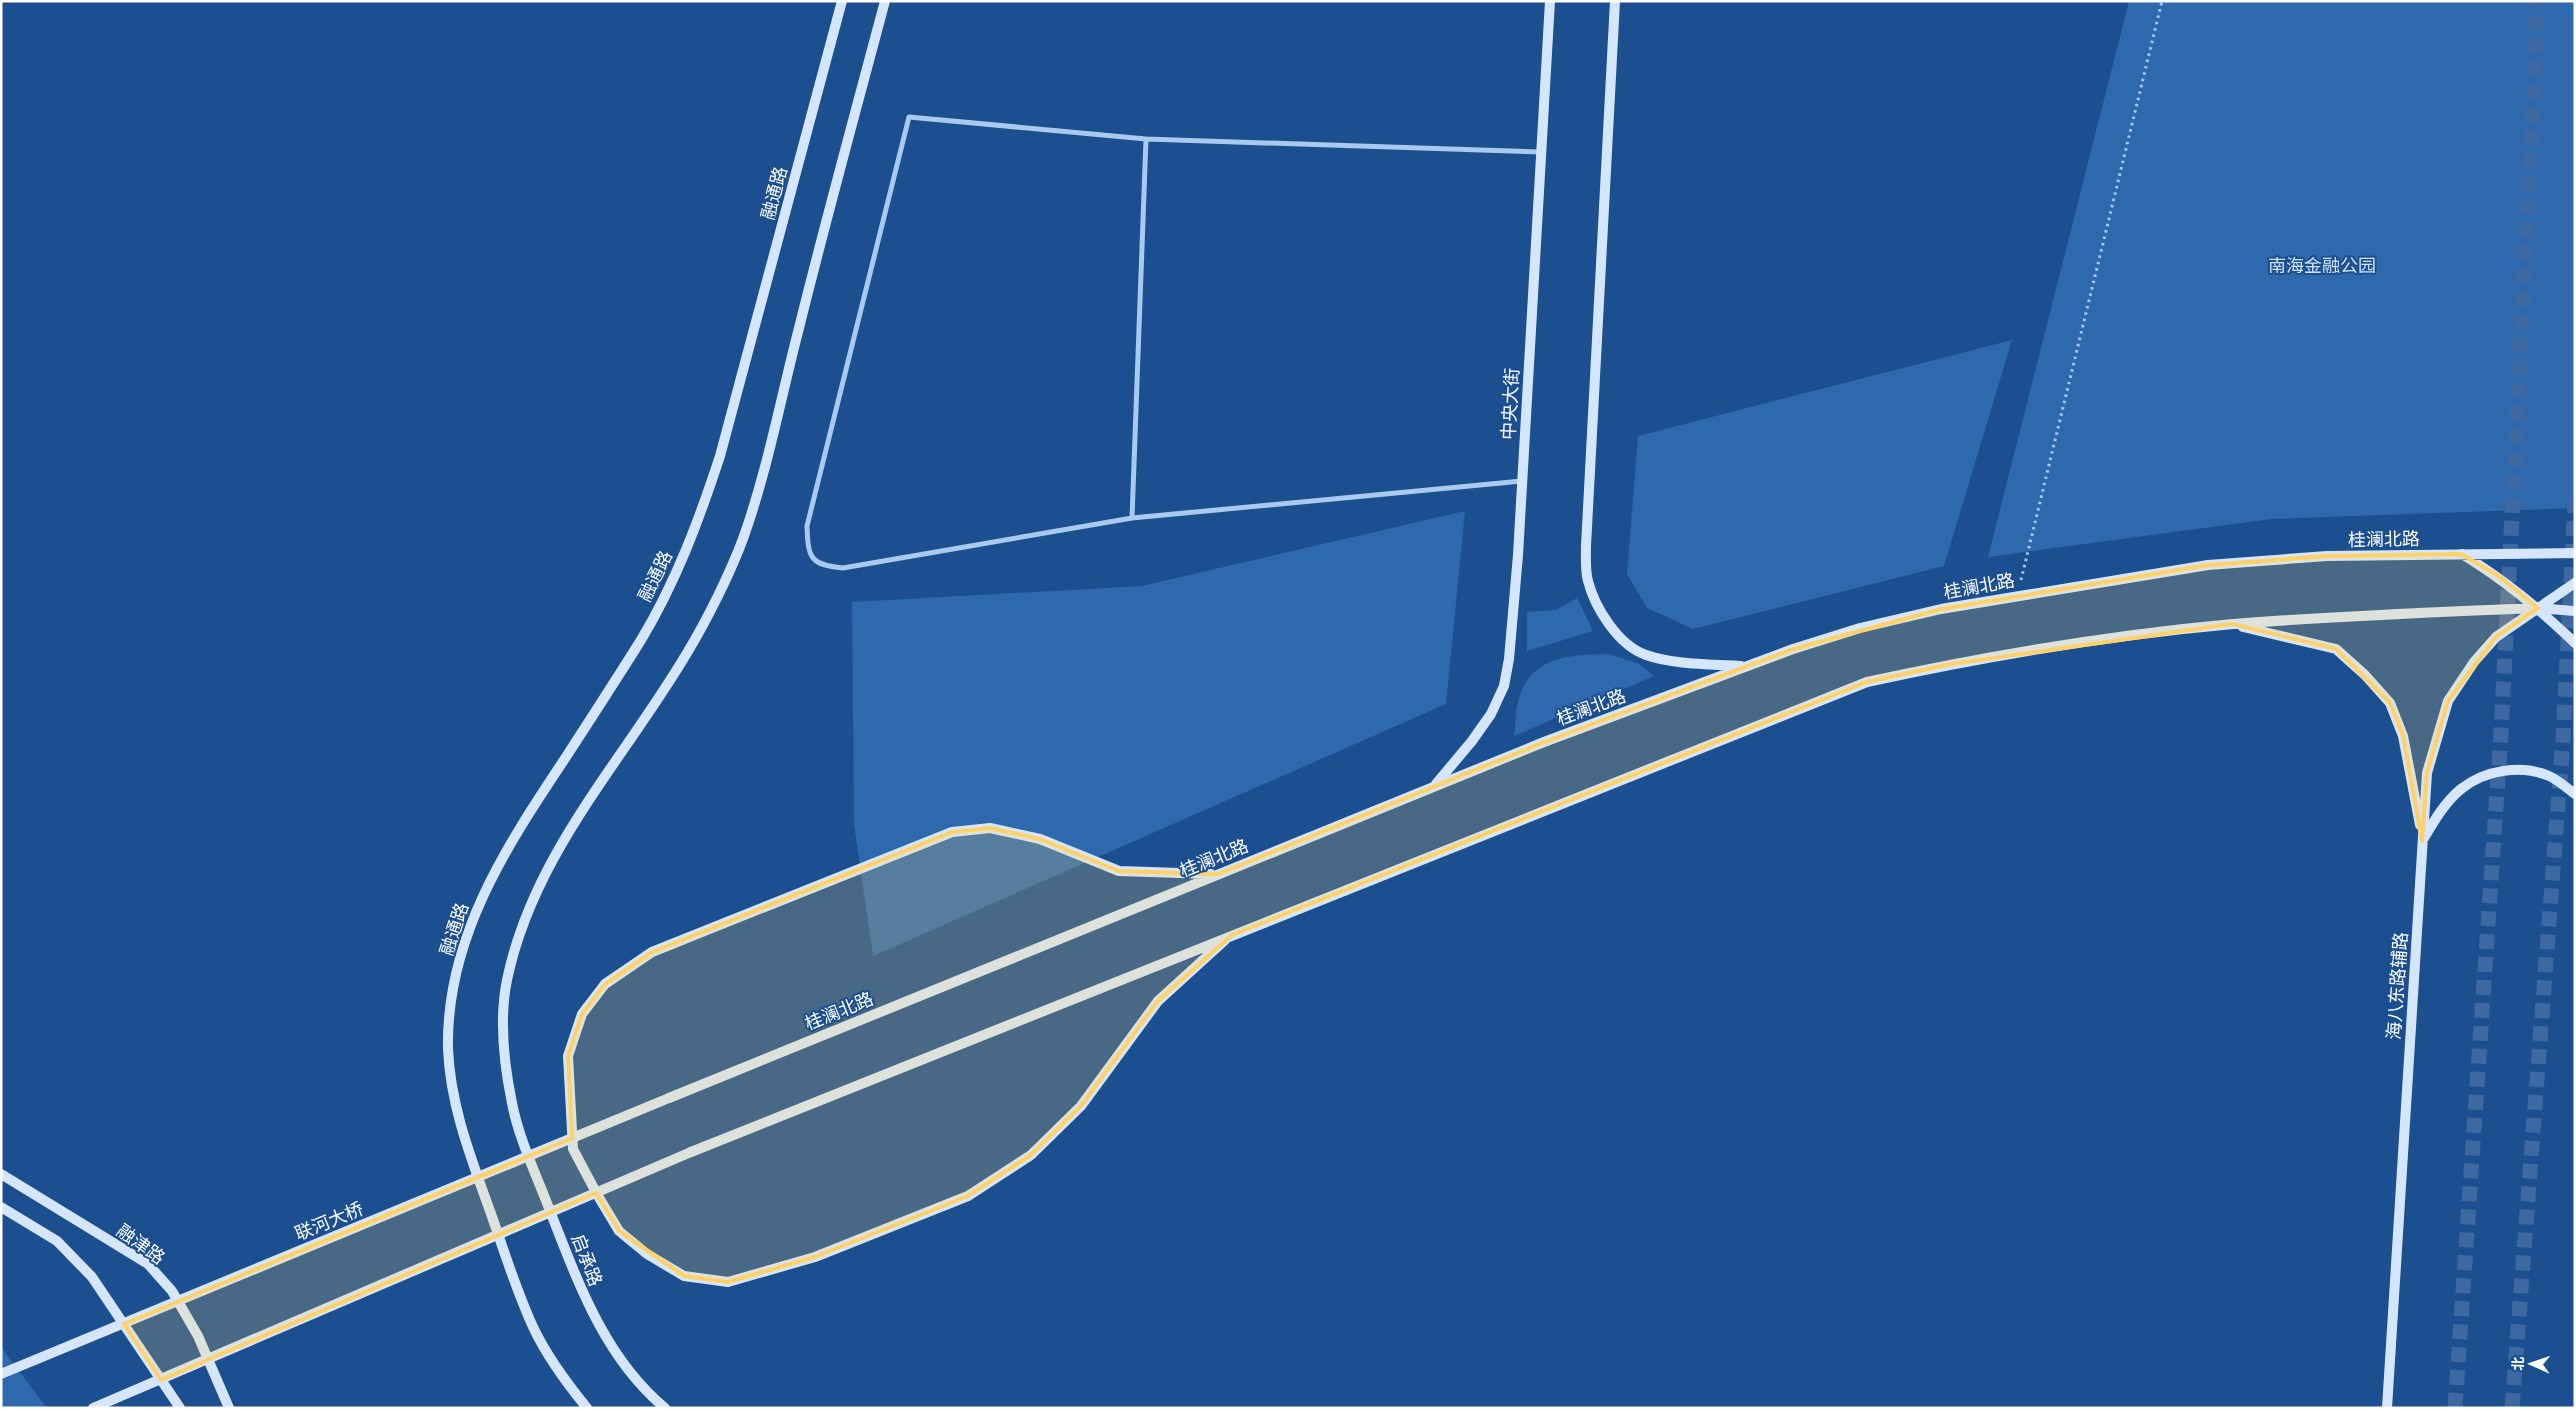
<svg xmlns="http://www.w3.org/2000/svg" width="2576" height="1409" viewBox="0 0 2576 1409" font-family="'Public Sans','Noto Sans SC',sans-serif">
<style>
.green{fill:#2e69ad}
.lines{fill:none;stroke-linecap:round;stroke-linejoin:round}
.highway-tunnel{stroke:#3d69a0;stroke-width:15;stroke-dasharray:15 8;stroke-linecap:butt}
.path{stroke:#a9c9ee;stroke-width:3;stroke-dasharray:2.5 4;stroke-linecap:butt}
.street{stroke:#a9c9ee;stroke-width:5}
.secondary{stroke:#d6e6fa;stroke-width:10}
.secondary-bridge{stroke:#d6e6fa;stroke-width:10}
.marked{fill:#ffd166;fill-opacity:0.2;stroke:#ffd166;stroke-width:4;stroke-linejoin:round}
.labels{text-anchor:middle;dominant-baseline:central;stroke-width:4;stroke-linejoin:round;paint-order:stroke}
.street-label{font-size:18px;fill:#fff;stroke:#1b4f8f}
.park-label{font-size:18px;fill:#cfe3fa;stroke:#1b4f8f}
</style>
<rect width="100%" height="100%" fill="#1b4f8f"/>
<!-- green -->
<path class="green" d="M 2129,1 L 2575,1 L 2575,508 L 2271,519 L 1988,557 Z
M 2012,340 L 1944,566 L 1693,629 L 1647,608 L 1627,574 L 1638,436 Z
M 1465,511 L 1446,704 L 873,956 L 854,824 L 852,602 L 1142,586 Z
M 1577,598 L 1593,631 L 1527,651 L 1527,612 L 1556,610 Z
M 1609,654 L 1639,664 L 1654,676 L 1514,736 C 1516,724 1515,710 1519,698 C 1532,655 1571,655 1609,654 Z
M 1,1347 L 47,1408 L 1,1408 Z"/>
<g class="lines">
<!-- highway-tunnel -->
<path class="highway-tunnel" d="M 2455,1408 L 2501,734 L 2538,1
M 2512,1408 L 2563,739 L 2575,501"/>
<!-- path -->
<path class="path" d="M 2021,580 L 2162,1"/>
<!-- street -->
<path class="street" d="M 1522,481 L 1132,518 L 1146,139 L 1541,152
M 1132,518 L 843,568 C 810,565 808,558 807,526 L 909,117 L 1146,139"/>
<!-- secondary -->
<path class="secondary" d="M 1615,1 L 1586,546 C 1586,557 1585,570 1588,581 C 1595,608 1618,645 1646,655 C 1675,665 1711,664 1741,666
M 2462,554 C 2506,581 2538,608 2575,643
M 2243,627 L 2336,649 L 2365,675 L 2390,703 L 2403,736 L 2420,825
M 1436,784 L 1472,741 L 1491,714 L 1504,686 L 1509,659 L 1518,555 L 1550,1
M 2424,838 C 2434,821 2445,802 2461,789 C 2485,770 2521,764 2549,776 C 2558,780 2567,788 2575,794
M 1211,874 L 1119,871 L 1040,839 L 990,828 L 952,832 L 652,952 L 605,984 L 582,1014 L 568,1056 L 573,1149 L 598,1196 L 619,1231 L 647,1254 L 684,1276 L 728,1282 L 815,1257 L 968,1196 L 1031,1155 L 1081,1106 L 1158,1001 L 1225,940
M 669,1098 L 1544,742 L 1793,649 L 1860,628 L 1941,609 L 2208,565 L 2327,556 L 2575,553
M 691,1152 L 1867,682 C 1987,656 2110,635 2233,624 C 2334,616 2436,612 2538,608 L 2575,611
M 1,1174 L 148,1264 L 172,1291 L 198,1336 L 229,1408
M 1,1207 L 57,1241 L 92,1277 L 180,1408
M 587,1408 C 569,1386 546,1354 534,1329 C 516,1291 504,1250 490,1211 C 471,1158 450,1105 448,1048 C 446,938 506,847 564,760 C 590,720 616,680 641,640 C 676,582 699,520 720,456 L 842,1
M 665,1408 C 604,1357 578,1282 550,1211 C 537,1176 519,1140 512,1103 C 504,1064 499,1019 507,980 C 533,854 623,761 687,653 C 707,620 731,572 744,536 C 768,468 781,397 799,328 C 826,219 856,110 885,1
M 2387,1408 L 2427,773 L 2448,701 L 2474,662 L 2496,637 L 2575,583"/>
<!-- secondary-bridge -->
<path class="secondary-bridge" d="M 1,1374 L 669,1098
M 93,1408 L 691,1152"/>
</g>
<!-- marked area -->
<path class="marked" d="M 2461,554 L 2499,576 L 2538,608 L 2496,637 L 2448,701 L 2427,773 L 2422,841 L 2403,736 L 2390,703 L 2336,649 L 2232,624 L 1952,664 L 1867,682 L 1232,935 L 1158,1001 L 1081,1106 L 1031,1155 L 968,1196 L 815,1257 L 728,1282 L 684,1276 L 619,1231 L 596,1193 L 161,1380 L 124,1324 L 572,1138 L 568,1056 L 582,1014 L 605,984 L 652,952 L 952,832 L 990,828 L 1040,839 L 1119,871 L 1218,874 L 1544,742 L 1793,649 L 1941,609 L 2208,565 L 2327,556 Z"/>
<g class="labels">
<!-- street labels -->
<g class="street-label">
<text transform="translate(774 193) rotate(-75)">融通路</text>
<text transform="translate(1510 404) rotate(-87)">中央大街</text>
<text transform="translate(2384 539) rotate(-1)">桂澜北路</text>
<text transform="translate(655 576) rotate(-64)">融通路</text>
<text transform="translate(1979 586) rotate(-10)">桂澜北路</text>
<text transform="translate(1591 707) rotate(-20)">桂澜北路</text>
<text transform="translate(1214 858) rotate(-22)">桂澜北路</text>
<text transform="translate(454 929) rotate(-72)">融通路</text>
<text transform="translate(2397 986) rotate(-86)">海八东路辅路</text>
<text transform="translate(839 1011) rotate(-22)">桂澜北路</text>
<text transform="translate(329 1221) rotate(-22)">联河大桥</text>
<text transform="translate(141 1244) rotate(36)">融津路</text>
<text transform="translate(587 1260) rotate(69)">启承路</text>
</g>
<!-- park labels -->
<g class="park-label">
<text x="2322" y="265">南海金融公园</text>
</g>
</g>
<!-- border -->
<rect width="2576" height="1409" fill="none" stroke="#ffffff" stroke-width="5"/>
<!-- north arrow -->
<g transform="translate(2531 1364) rotate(272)" stroke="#1b4f8f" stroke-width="4" paint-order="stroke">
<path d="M0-4L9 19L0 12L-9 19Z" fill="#ffffff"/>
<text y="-8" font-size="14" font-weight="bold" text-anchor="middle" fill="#ffffff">北</text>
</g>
</svg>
